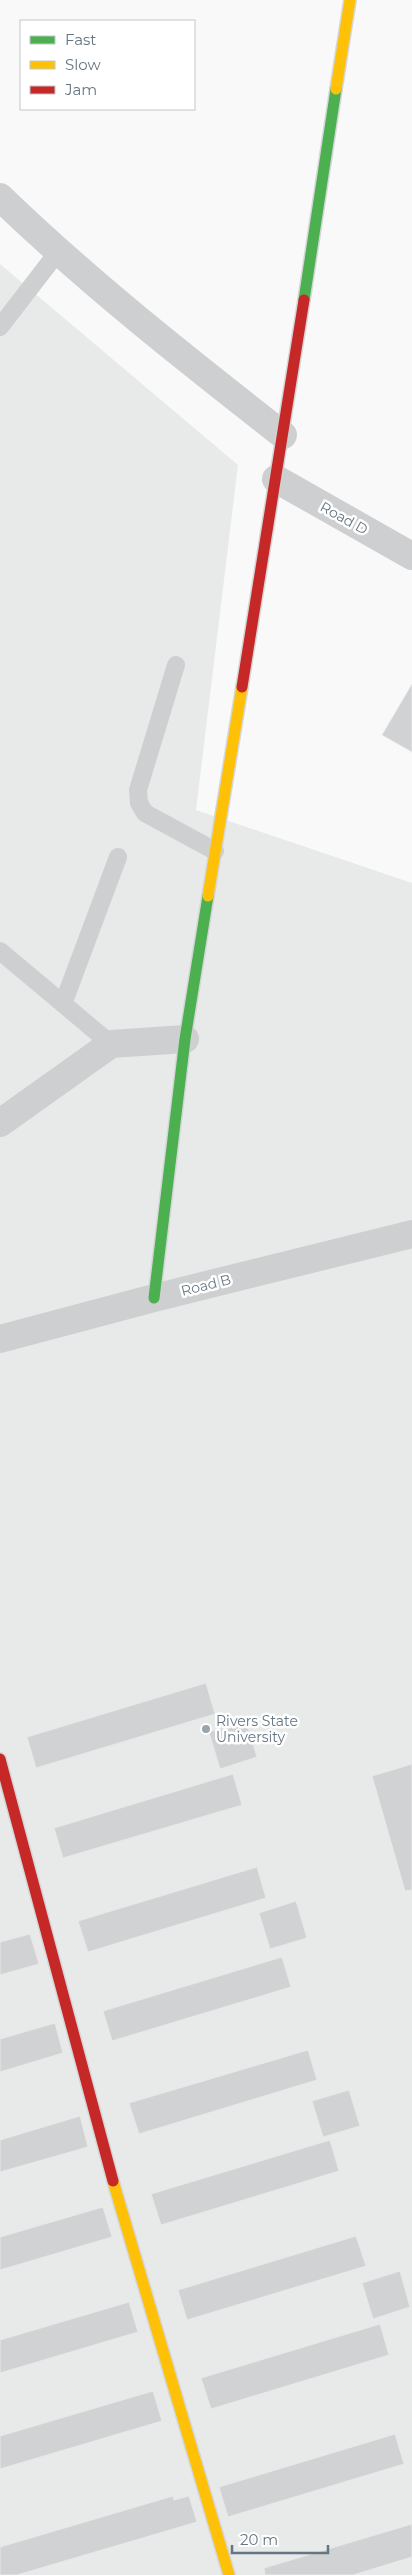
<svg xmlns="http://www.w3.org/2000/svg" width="412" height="2575" viewBox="0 0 412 2575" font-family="Montserrat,sans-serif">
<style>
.built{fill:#e8e9e9}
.building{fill:#d0d2d3;stroke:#e8e8e8}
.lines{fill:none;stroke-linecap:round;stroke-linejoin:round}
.fast-casing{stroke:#d5d6d7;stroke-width:14}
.slow-casing{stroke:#d5d6d7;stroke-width:14}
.jam-casing{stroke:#d5d6d7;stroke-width:14}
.lane{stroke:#cecfd0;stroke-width:18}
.street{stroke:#cecfd0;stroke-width:28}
.fast{stroke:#4caf50;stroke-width:11}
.slow{stroke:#ffc107;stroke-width:11}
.jam{stroke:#c62828;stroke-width:11}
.poi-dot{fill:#99a4ac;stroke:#fff;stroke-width:2}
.labels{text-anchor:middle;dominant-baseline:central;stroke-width:5;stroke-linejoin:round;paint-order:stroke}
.street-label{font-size:14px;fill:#657683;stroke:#fff}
.poi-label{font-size:14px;fill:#657683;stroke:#fff;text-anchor:start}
</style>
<rect width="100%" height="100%" fill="#f9f9f9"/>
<!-- built -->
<path class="built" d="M 0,264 L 238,465 L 196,810 L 412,883 L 412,2575 L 0,2575 Z"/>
<!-- building -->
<path class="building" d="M 412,684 L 412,752 L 382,735 Z
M 206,1683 L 215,1714 L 36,1768 L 27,1737 Z
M 246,1721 L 257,1757 L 220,1769 L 209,1732 Z
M 412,1764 L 412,1890 L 405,1891 L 372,1776 Z
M 233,1774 L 242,1805 L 63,1858 L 54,1828 Z
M 257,1867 L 266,1898 L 88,1952 L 78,1921 Z
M 296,1901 L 307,1938 L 270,1949 L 259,1913 Z
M 30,1934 L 39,1964 L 0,1975 L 0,1942 Z
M 282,1957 L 291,1987 L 112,2041 L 103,2011 Z
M 55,2023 L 63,2053 L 0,2072 L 0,2039 Z
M 308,2050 L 317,2080 L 139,2134 L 129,2103 Z
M 349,2090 L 360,2126 L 323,2137 L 312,2101 Z
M 80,2116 L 88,2147 L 0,2172 L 0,2140 Z
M 330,2140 L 339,2171 L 161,2225 L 151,2194 Z
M 103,2207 L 112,2237 L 0,2270 L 0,2237 Z
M 356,2236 L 366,2266 L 187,2320 L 178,2290 Z
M 400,2271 L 410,2307 L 373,2319 L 362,2283 Z
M 129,2302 L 138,2332 L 0,2373 L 0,2340 Z
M 380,2324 L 389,2355 L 211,2409 L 201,2378 Z
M 153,2391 L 162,2421 L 0,2469 L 0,2436 Z
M 395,2434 L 404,2464 L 228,2517 L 219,2487 Z
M 173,2496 L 174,2500 L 189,2496 L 197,2522 L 17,2575 L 0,2575 L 0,2547 Z
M 412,2524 L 412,2557 L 353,2575 L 265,2575 L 264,2568 Z"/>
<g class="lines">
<!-- fast casing -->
<g class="fast-casing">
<path id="fast" d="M 304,300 L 336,89
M 154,1298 L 185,1039 L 208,896"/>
</g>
<!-- slow casing -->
<g class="slow-casing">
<path id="slow" d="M 336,89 L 350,0
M 208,896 L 242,687
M 113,2181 L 229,2575"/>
</g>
<!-- jam casing -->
<g class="jam-casing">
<path id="jam" d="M 242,687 L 304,300
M 0,1759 L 113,2181"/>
</g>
<!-- lane -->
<path class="lane" d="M 0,327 L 57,253
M 176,665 L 138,790 L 139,803 L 145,813 L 215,851
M 0,951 L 111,1044
M 63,1004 L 118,857"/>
<!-- street -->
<path class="street" d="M 0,197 C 89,283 186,359 283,435
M 276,479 L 412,556
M 0,1123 L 111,1044 L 185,1039
M 0,1339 L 154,1298 L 412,1234"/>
<!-- fast -->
<use href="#fast" class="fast"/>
<!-- slow -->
<use href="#slow" class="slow"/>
<!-- jam -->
<use href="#jam" class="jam"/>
</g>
<!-- markers -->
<circle class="poi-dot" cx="206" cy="1729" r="5"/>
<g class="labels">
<!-- street labels -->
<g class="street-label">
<text transform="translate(344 518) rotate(29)">Road D</text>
<text transform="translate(206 1285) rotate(-14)">Road B</text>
</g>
<!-- poi labels -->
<g class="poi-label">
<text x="216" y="1721">Rivers State<tspan x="216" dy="16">University</tspan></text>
</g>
</g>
<!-- legend -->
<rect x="20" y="20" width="175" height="90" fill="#ffffff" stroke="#c1c8cd"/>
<rect x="30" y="36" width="25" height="8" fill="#4caf50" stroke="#c1c8cd"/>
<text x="65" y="45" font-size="15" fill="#657683">Fast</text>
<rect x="30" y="61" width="25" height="8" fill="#ffc107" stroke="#c1c8cd"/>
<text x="65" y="70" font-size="15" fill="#657683">Slow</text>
<rect x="30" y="86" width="25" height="8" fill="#c62828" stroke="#c1c8cd"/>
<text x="65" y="95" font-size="15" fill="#657683">Jam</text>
<!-- scale -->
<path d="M232 2545v8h96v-8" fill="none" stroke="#657683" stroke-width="2.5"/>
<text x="240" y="2545" font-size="15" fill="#657683" stroke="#ffffff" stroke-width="4" paint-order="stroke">20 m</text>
</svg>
